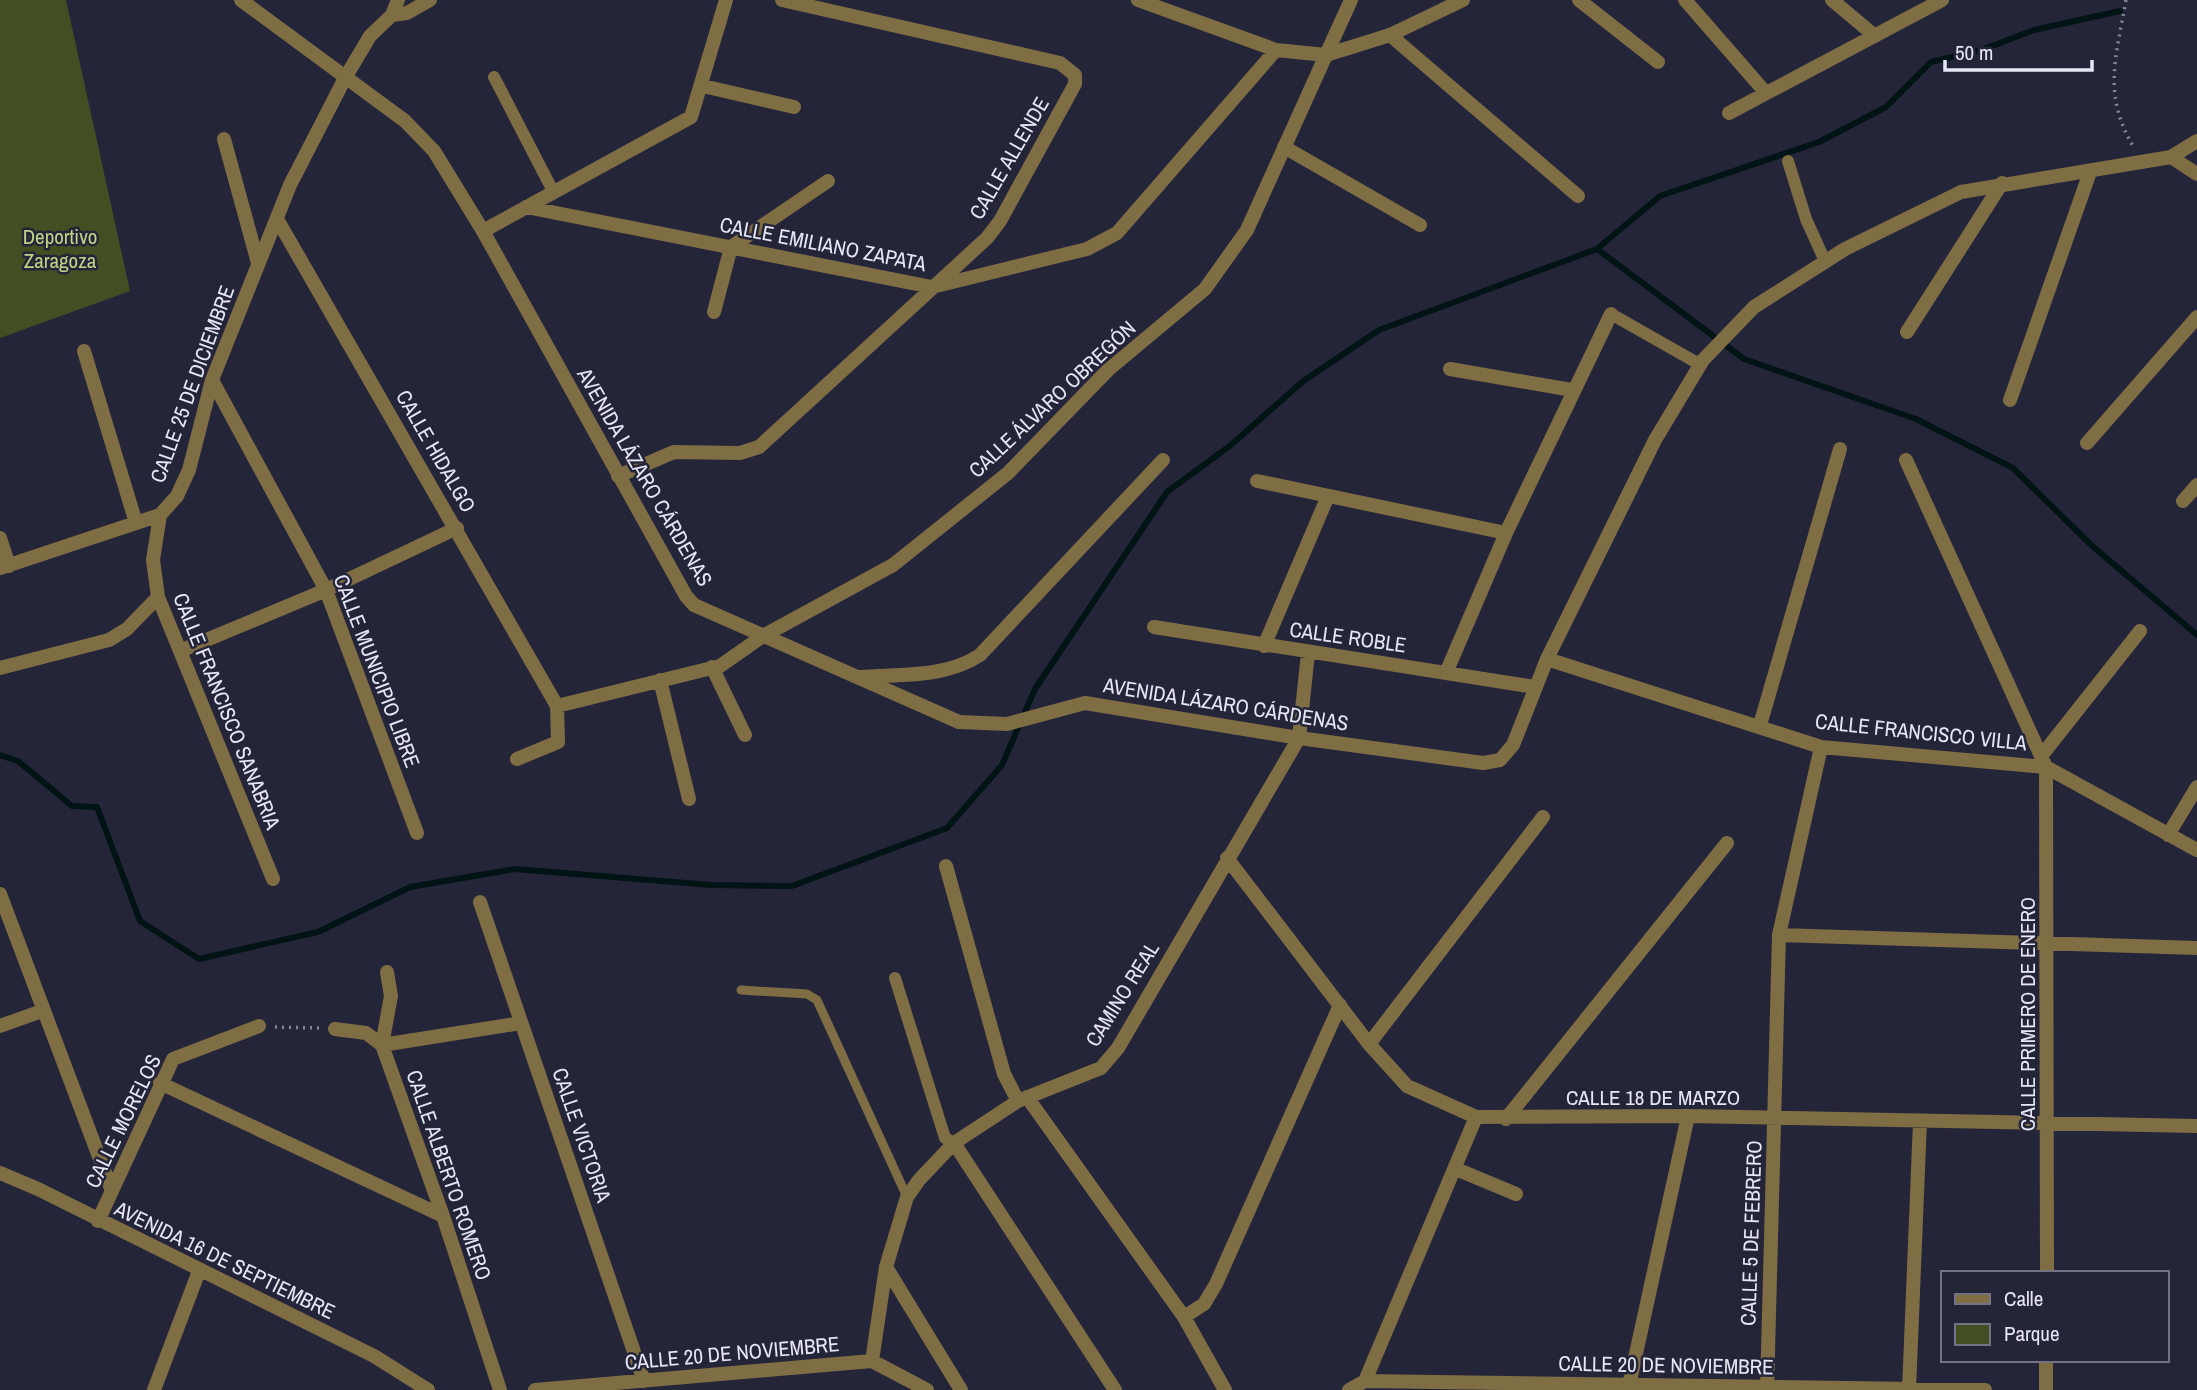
<svg xmlns="http://www.w3.org/2000/svg" width="2197" height="1390" viewBox="0 0 2197 1390" font-family="'Archivo Narrow',sans-serif">
<style>
.green{fill:#434e23}
.lines{fill:none;stroke-linecap:round;stroke-linejoin:round}
.stream{stroke:#001415;stroke-width:6}
.path{stroke:#868698;stroke-width:3.5;stroke-dasharray:2 5;stroke-linecap:butt}
.service{stroke:#7f6d44;stroke-width:9}
.pedestrian{stroke:#7f6d44;stroke-width:12}
.minor{stroke:#7f6d44;stroke-width:14}
.tertiary{stroke:#7f6d44;stroke-width:14}
.labels{text-anchor:middle;dominant-baseline:central;stroke-width:5;stroke-linejoin:round;paint-order:stroke}
.street-label{font-size:21px;fill:#e6e7f5;stroke:#25253a}
.park-label{font-size:21px;fill:#bed584;stroke:#25253a}
</style>
<rect width="100%" height="100%" fill="#25253a"/>
<!-- green -->
<path class="green" d="M 0,0 L 66,0 L 130,291 L 0,338 Z"/>
<g class="lines">
<!-- stream -->
<path class="stream" d="M 1597,249 L 1744,359 L 1916,419 L 2013,468 L 2090,544 L 2197,635
M 0,755 L 18,761 L 72,806 L 97,807 L 140,921 L 199,959 L 318,932 L 410,887 L 515,869 L 711,885 L 792,886 L 947,828 L 1002,765 L 1035,689 L 1167,492 L 1231,445 L 1302,382 L 1379,330 L 1597,249 L 1660,196 L 1819,142 L 1886,107 L 1931,62 L 1984,49 L 2034,30 L 2120,11"/>
<!-- path -->
<path class="path" d="M 2126,0 C 2116,58 2102,94 2134,148
M 275,1027 L 319,1028"/>
<!-- service -->
<path class="service" d="M 741,990 L 807,994 L 817,1000 L 907,1197"/>
<!-- pedestrian -->
<path class="pedestrian" d="M 494,77 L 554,193
M 1788,161 L 1806,219 L 1825,261
M 1611,314 L 1701,365
M 895,978 L 945,1138 L 954,1143"/>
<!-- minor -->
<path class="minor" d="M 1138,0 L 1276,50 L 1326,55 L 1351,0
M 1579,0 L 1658,62
M 1685,0 L 1766,93
M 1832,0 L 1875,36
M 392,15 L 407,13 L 430,0
M 1390,35 L 1578,196
M 703,86 L 794,107
M 1729,113 L 1942,0
M 224,139 L 258,263
M 1284,147 L 1420,225
M 526,207 L 932,287 L 1087,249 L 1117,233 L 1276,50
M 277,219 L 557,706 L 558,742 L 517,759
M 483,231 L 691,117 L 726,0
M 714,312 L 731,247 L 828,181
M 1907,332 L 2002,183
M 84,351 L 136,523
M 1450,369 L 1572,390
M 212,380 L 326,590 L 417,833
M 2010,400 L 2090,172
M 2087,443 L 2197,317
M 1906,460 L 2046,767 L 2047,1273
M 618,476 L 674,452 L 740,453 L 759,447 L 987,238 L 1000,221 L 1075,84 L 1075,75 L 1060,63 L 782,0
M 1257,481 L 1506,533
M 2183,501 L 2197,485
M 160,515 L 153,560 L 158,597 L 273,879
M 0,538 L 9,566
M 0,568 L 160,515 L 177,496 L 189,470 L 212,380 L 290,185 L 345,78 L 370,36 L 392,15 L 398,0
M 1154,627 L 1535,687
M 1264,646 L 1328,496
M 180,651 L 326,590 L 457,528
M 1547,659 L 1821,747 L 2046,767 L 2197,850
M 712,667 L 745,735
M 0,668 L 109,640 L 127,629 L 158,597
M 1446,673 L 1506,533 L 1611,314
M 860,677 C 902,674 945,678 980,655 L 1163,460
M 660,680 L 689,799
M 557,706 L 720,666 L 763,636
M 1760,725 L 1840,449
M 2042,755 L 2140,631
M 2168,835 L 2197,787
M 1227,858 L 1369,1044 L 1407,1086 L 1476,1117 L 1688,1116 L 2197,1126
M 946,866 L 1004,1074 L 1018,1101
M 0,894 L 112,1191
M 480,902 L 644,1381
M 1779,935 L 2197,948
M 387,972 L 391,996 L 382,1045 L 443,1216 L 500,1390
M 0,1026 L 42,1011
M 335,1029 L 366,1033 L 382,1045 L 521,1023
M 1369,1044 L 1543,817
M 160,1083 L 443,1216
M 1027,1097 L 1184,1317 L 1225,1390
M 1506,1119 L 1727,843
M 954,1143 L 1115,1390
M 1456,1169 L 1516,1194
M 0,1173 L 38,1189 L 374,1356 L 428,1390
M 98,1221 L 173,1059 L 259,1026
M 886,1267 L 961,1390
M 1184,1317 L 1204,1304 L 1216,1284 L 1340,1005
M 872,1361 L 886,1267 L 907,1197 L 919,1180 L 954,1143 L 1018,1101 L 1101,1068 L 1118,1048 L 1299,738 L 1308,653
M 1365,1381 L 1476,1117
M 154,1390 L 199,1271
M 535,1390 L 872,1361 L 927,1390
M 1349,1390 L 1365,1381 L 1985,1390
M 1628,1390 L 1688,1116
M 1767,1390 L 1779,935 L 1821,747
M 1909,1390 L 1920,1121
M 2046,1390 L 2046,1360"/>
<!-- tertiary -->
<path class="tertiary" d="M 241,0 L 405,121 L 434,151 L 483,231 L 686,596 L 694,605 L 959,722 L 1007,724 L 1085,703 L 1299,738 L 1483,763 L 1500,760 L 1513,745 L 1547,659 L 1655,440 L 1703,360 L 1754,307 L 1845,249 L 1961,192 L 2171,157 L 2197,174
M 2171,157 L 2197,141
M 763,636 L 893,565 L 1008,473 L 1108,370 L 1205,289 L 1247,230 L 1326,55 L 1390,35 L 1463,0"/>
</g>
<g class="labels">
<!-- street labels -->
<g class="street-label">
<text transform="translate(1009 158) rotate(-60)">CALLE ALLENDE</text>
<text transform="translate(823 244) rotate(11)">CALLE EMILIANO ZAPATA</text>
<text transform="translate(192 384) rotate(-70)">CALLE 25 DE DICIEMBRE</text>
<text transform="translate(1052 399) rotate(-43)">CALLE ÁLVARO OBREGÓN</text>
<text transform="translate(436 451) rotate(60)">CALLE HIDALGO</text>
<text transform="translate(645 477) rotate(60)">AVENIDA LÁZARO CÁRDENAS</text>
<text transform="translate(1348 637) rotate(8)">CALLE ROBLE</text>
<text transform="translate(377 671) rotate(69)">CALLE MUNICIPIO LIBRE</text>
<text transform="translate(1226 704) rotate(9)">AVENIDA LÁZARO CÁRDENAS</text>
<text transform="translate(227 711) rotate(68)">CALLE FRANCISCO SANABRIA</text>
<text transform="translate(1921 732) rotate(6)">CALLE FRANCISCO VILLA</text>
<text transform="translate(1122 994) rotate(-58)">CAMINO REAL</text>
<text transform="translate(2027 1014) rotate(-90)">CALLE PRIMERO DE ENERO</text>
<text x="1653" y="1097">CALLE 18 DE MARZO</text>
<text transform="translate(123 1121) rotate(-64)">CALLE MORELOS</text>
<text transform="translate(582 1135) rotate(71)">CALLE VICTORIA</text>
<text transform="translate(449 1175) rotate(71)">CALLE ALBERTO ROMERO</text>
<text transform="translate(1751 1233) rotate(-88)">CALLE 5 DE FEBRERO</text>
<text transform="translate(225 1260) rotate(26)">AVENIDA 16 DE SEPTIEMBRE</text>
<text transform="translate(732 1353) rotate(-5)">CALLE 20 DE NOVIEMBRE</text>
<text transform="translate(1666 1365) rotate(1)">CALLE 20 DE NOVIEMBRE</text>
</g>
<!-- park labels -->
<g class="park-label">
<text x="60" y="236">Deportivo<tspan x="60" dy="24">Zaragoza</tspan></text>
</g>
</g>
<!-- legend -->
<rect x="1941" y="1271" width="228" height="91" fill="#25253a" stroke="#727385" stroke-width="2"/>
<rect x="1955" y="1294" width="35" height="10" fill="#7f6d44" stroke="#727385" stroke-width="2"/>
<text x="2004" y="1306" font-size="21" fill="#e6e7f5">Calle</text>
<rect x="1955" y="1324" width="35" height="21" fill="#434e23" stroke="#727385" stroke-width="2"/>
<text x="2004" y="1341" font-size="21" fill="#e6e7f5">Parque</text>
<!-- scale -->
<path d="M1945 60v10h147v-10" fill="none" stroke="#e6e7f5" stroke-width="3.5"/>
<text x="1955" y="60" font-size="21" fill="#e6e7f5" stroke="#25253a" stroke-width="5" paint-order="stroke">50 m</text>
</svg>
